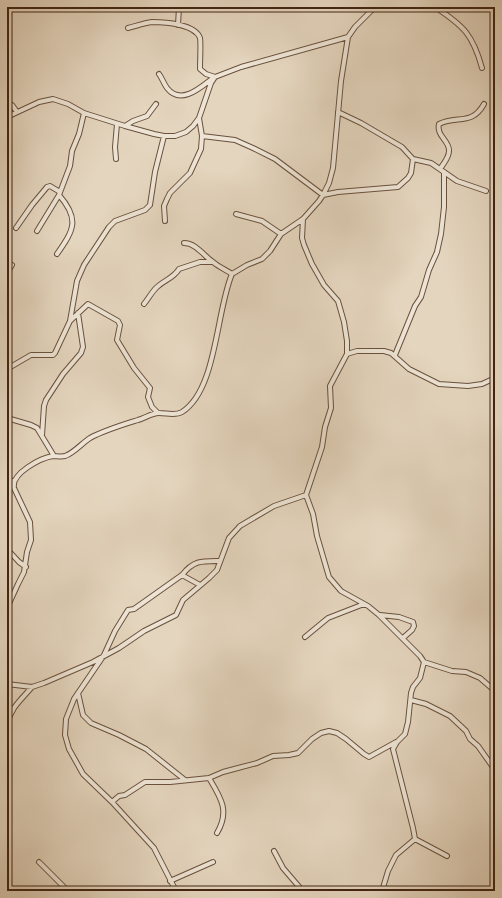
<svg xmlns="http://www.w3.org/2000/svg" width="502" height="898" viewBox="0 0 502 898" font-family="Alegreya,serif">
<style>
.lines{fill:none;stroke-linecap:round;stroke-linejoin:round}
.minor-casing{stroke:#6a513d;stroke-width:6}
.minor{stroke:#ede4d5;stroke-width:4}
</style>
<rect width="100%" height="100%" fill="#e4d5be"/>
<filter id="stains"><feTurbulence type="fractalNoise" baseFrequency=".005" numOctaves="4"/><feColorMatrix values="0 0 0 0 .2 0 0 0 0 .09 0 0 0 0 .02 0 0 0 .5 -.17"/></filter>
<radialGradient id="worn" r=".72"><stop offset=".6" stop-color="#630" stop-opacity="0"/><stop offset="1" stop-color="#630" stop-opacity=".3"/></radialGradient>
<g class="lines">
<!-- minor casing -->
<g class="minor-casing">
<path id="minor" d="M 435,7 C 464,26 473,35 482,68
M 178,25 L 179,7
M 128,28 C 136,26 144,23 152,22 C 165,22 195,24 200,38 C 201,43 200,61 200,69 L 206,74 L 215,77
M 159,74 C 162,78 164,84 167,88 C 181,106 201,87 213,78
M 7,103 L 12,105 L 17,112
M 338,112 L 361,123 L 402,147 L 413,159 L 431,163 L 457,181 L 486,191
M 7,117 L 39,102 L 53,99 L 68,104 L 84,113 L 125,126 L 154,134 L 164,136 L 175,136 L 186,132 L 193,126 L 199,118 L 211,83 L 215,77 L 241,67 L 348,37
M 125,126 L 133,121 L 147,116 L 156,104
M 202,136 L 235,140 L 253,148 L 275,159 L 323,195 L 338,192 L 398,187 L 408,178 L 411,173 L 413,159
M 116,159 L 115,147 L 117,124
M 440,169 C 443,164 449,158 449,151 C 450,141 436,136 439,124 C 457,115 472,126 484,104
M 236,214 L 262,221 L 281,234
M 165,221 L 164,206 L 167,199 L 170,193 L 190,173 L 201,149 L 202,136 L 199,118
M 16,228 L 32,205 L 47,187 L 50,186 L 60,192
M 37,231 L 59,195 L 70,166 L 72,151 L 79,134 L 84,113
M 184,243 C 196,243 204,256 213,262 C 219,267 226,270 232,274
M 57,254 C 74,230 80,219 59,195
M 7,273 L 12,265
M 144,304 C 148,299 152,292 156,288 C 164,280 174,278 179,269 L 200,262 L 213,262
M 70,321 L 77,281 L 84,265 L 109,227 L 115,221 L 145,210 L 150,205 L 155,172 L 164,136
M 347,354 L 357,351 L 384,351 L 391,353 L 409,369 L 439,384 L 468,386 L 482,384 L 495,378
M 395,355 L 415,306 L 421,297 L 429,270 L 437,252 L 441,234 L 444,207 L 444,173
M 7,369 L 31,355 L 53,355 L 55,353 L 70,321 L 88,304 L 118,321 L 120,325 L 117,340 L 134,368 L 150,388 L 148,397 L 152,407 L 158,413
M 7,418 L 31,425 L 37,428 L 54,456
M 42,435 L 44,406 L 46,400 L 63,374 L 81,353 L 83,347 L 78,313
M 7,484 L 15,480
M 306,495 L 313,514 L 317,536 L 329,577 L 341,591 L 368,606 L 379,615 L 420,656 L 424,662 L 420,678 L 413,687 L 411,693 L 408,722 L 405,734 L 397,742 L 393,749 L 413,828 L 415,839
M 7,549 L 19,562 L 26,567
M 182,575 C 194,560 202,561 220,561
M 7,608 L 18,584 L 24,572 L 27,552 L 31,540 L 30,522 L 14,488 C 11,473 41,458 53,456 C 57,456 61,457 65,456 C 74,453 82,443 90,438 C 105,430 122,425 138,420 C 145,418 152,413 159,413 C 167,413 175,416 182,412 C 217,390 216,311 232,274 L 247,265 L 262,259 L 270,251 L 281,234 L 303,219
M 380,615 L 399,617 L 413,622 L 414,626 L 412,630 L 403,638
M 305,637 L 328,618 L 364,604
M 424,662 L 452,671 L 466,672 L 480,678 L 495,691
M 7,684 L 32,687 L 44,683 L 93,662 L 119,648 L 144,631 L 176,615 L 183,600 L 209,578 L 217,570 L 229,538 L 240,526 L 274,506 L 306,495 L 322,447 L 325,427 L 331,408 L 330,386 L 347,354 L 347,341 L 344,322 L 338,301 L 324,285 L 312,264 L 304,245 L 302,238 L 303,219 L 319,201 L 323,195 L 329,183 L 333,168 L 341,81 L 348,37 L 355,27 L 375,7
M 78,693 L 83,715 L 91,723 L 119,735 L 146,749 L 185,780
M 411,700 L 426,704 L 450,716 L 466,731 L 470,739 L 478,746 L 495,770
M 7,725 C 11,707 21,700 32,687
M 209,778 C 221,798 230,811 217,833
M 112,802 L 119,796 L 125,795 L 145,782 L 170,782 L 209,778 L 223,772 L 257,763 L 273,756 L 289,755 L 298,753 L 312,739 L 321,733 L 329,731 L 337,733 L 346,739 L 364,754 L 369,757 L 396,742
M 415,839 L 447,856
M 274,851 L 283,868 L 301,889 L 346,891
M 39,862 L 68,891
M 170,881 L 213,862
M 176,891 L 154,848 L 112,802 L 83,774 L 69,749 L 65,735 L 66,719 L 74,699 L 104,655 L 115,631 L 128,610 L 134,609 L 182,575 L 200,585
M 382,891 L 388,871 L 396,855 L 415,839"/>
</g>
<!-- minor -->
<use href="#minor" class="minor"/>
</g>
<!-- margin -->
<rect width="502" height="898" fill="none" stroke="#e4d5be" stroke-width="24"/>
<rect x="8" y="8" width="486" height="882" fill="none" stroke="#412512" stroke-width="2"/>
<rect x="12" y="12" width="478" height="874" fill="none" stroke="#412512"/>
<rect width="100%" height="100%" filter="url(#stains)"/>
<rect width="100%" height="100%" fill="url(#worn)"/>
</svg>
